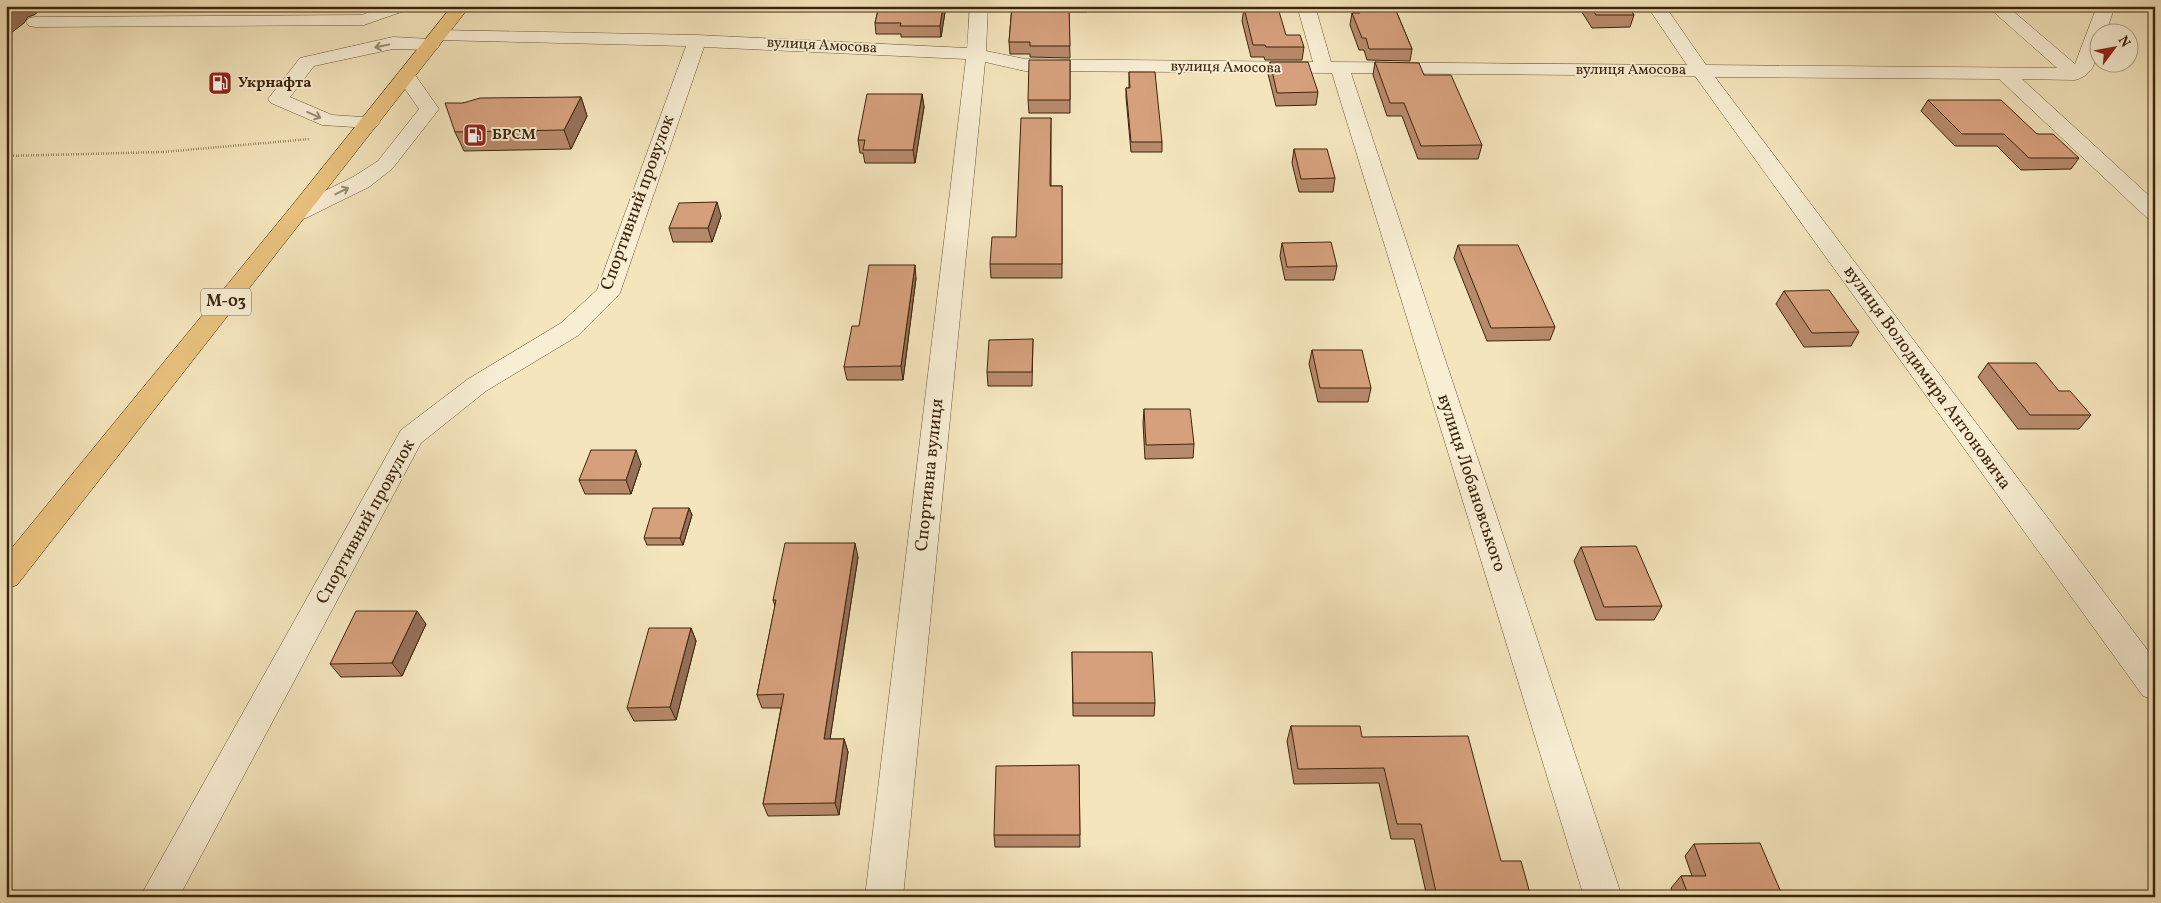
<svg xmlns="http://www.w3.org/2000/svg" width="2161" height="903" viewBox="0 0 2161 903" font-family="Vollkorn,serif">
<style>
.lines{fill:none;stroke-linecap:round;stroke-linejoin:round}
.minor-casing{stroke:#6b5538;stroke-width:1}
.highway-casing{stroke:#3d250b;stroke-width:1}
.path{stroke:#3d250b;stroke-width:2.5;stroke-dasharray:0.5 2;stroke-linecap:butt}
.minor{fill:#f8eed4;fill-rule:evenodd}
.highway{fill:#eac27e;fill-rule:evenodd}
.wall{fill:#b88a6c;stroke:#3d250b}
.shaded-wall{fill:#967058;stroke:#3d250b}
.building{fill:#d6a07d;stroke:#3d250b}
.oneway{stroke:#9a8a70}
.labels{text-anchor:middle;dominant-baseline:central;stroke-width:4;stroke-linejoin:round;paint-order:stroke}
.far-street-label{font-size:15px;fill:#3d250b;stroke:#f8eed4}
.far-poi-label{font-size:15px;font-weight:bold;fill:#3d250b;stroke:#f8eed4;text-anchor:start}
.shield{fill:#f8eed4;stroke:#756147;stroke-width:1}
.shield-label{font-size:16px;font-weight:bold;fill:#3d250b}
.street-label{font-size:18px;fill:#3d250b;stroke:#f8eed4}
</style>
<rect width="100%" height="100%" fill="#f4e5bd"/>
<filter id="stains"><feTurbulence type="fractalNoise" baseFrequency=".004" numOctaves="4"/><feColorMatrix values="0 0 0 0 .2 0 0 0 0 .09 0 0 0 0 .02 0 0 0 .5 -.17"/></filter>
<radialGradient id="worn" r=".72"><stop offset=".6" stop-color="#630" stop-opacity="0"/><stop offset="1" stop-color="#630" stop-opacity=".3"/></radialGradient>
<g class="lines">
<!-- minor casing -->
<g class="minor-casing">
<path id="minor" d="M 384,6 L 410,6 L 407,10 L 364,25 L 35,27 L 29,26 L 26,22 L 29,18 L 35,17 L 362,15 Z
M 970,6 L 988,6 L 986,51 L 1025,59 L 1313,62 L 1297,6 L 1315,6 L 1331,62 L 1687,65 L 1647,6 L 1665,6 L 1706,65 L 2057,68 L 1987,6 L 2007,6 L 2075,64 L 2097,6 L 2115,6 L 2106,32 L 2098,32 C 2098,52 2098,74 2075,80 L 2022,79 L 2155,201 L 2155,220 L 2147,218 L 1999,79 L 1715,77 L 2155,660 L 2155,700 L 2143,696 L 1695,76 L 1351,73 L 1622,897 L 1584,897 L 1332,73 L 1025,71 L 985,62 L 903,897 L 865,897 L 966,59 L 704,47 L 620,293 L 616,298 L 579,335 L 486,391 L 421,443 L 179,897 L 140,897 L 401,430 L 468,379 L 561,323 L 597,290 L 686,46 L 438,40 L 440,44 L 438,48 L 431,50 L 393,49 L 314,66 L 290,97 L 332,115 L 377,118 L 380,122 L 377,126 L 370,128 L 322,125 L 271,103 L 268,99 L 300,58 L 393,37 L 431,39 L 429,35 L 432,31 L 438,30 L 697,35 L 967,48 Z
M 406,70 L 413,72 L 439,109 L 392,169 L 369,187 L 306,218 L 298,220 L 290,218 L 287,213 L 290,208 L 353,177 L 378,161 L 419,109 L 396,76 L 399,72 Z"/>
</g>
<!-- highway casing -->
<g class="highway-casing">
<path id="highway" d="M 452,6 L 470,6 L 17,585 L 6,589 L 6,555 L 290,208 Z"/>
</g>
<!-- path -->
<path class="path" d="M 6,156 L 163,152 L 310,139"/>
<!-- minor -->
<use href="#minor" class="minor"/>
<!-- highway -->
<use href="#highway" class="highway"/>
</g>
<!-- wall -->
<path class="wall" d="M 879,6 L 946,6 L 941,37 L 901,37 L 901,34 L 876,34 L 875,23 Z
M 1012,6 L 1087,6 L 1087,12 L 1069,12 L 1070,58 L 1030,57 L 1030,54 L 1010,54 L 1009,42 Z
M 1351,6 L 1394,6 L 1412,49 L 1410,61 L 1367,60 L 1364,50 L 1359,50 L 1350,25 L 1352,13 L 1354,13 Z
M 1578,6 L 1628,6 L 1634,15 L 1630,27 L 1592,28 Z
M 1244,8 L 1304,47 L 1302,60 L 1265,60 L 1264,57 L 1251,57 L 1242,21 Z
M 1070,60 L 1070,113 L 1029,113 L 1028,100 Z
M 1270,62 L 1318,92 L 1316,105 L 1276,106 L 1268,74 Z
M 1375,62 L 1424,75 L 1482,145 L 1478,159 L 1418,159 L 1402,116 L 1387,116 L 1373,75 Z
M 1129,72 L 1162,142 L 1162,152 L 1131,152 L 1126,97 L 1126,88 L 1129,88 Z
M 922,94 L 924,107 L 915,163 L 865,163 L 863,153 L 860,153 L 858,140 Z
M 581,97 L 587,116 L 571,149 L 464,151 L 455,132 L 463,103 Z
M 1928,100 L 2037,134 L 2079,158 L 2071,169 L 2021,170 L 1997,146 L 1955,146 L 1921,111 Z
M 1051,118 L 1051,186 L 1062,186 L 1062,278 L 991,278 L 990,264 L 1016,237 Z
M 1294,149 L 1335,178 L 1333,192 L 1299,192 L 1292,163 Z
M 721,216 L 712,242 L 673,242 L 669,228 Z
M 1282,243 L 1337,266 L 1334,280 L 1285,280 L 1280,256 Z
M 1458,245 L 1555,327 L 1550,340 L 1487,341 L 1454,258 Z
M 916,278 L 903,380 L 847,380 L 844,367 L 859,326 Z
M 1784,291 L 1859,332 L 1851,346 L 1804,347 L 1776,304 Z
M 1033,339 L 1032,386 L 988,386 L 987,372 Z
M 1312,350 L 1371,388 L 1368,402 L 1318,402 L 1309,364 Z
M 1988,363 L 2059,391 L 2091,415 L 2079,429 L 2018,429 L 1978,377 Z
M 1144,409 L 1194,444 L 1193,458 L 1145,459 L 1143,423 Z
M 641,464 L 631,494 L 585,494 L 579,480 Z
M 689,508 L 692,515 L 683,545 L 647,545 L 644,538 Z
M 1581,547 L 1662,606 L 1654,620 L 1596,620 L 1574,561 Z
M 858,557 L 830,739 L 844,739 L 848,752 L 839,815 L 768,816 L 763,804 L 781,708 L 762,708 L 757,695 L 775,606 L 773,600 Z
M 426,624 L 402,676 L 341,677 L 330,664 Z
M 691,628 L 696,641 L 676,720 L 634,721 L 627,708 Z
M 1072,652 L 1155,703 L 1154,716 L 1073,716 Z
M 1291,726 L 1362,737 L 1501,861 L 1531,897 L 1427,897 L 1414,839 L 1391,839 L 1379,783 L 1294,784 L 1287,741 Z
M 1079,765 L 1080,847 L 995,847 L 994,835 Z
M 1694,844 L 1783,897 L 1674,897 L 1671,888 L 1681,876 L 1692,876 L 1685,856 Z"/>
<!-- shaded-wall -->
<path class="shaded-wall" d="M 10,6 L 46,6 L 34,15 L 28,17 L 24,23 L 6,37 L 6,9 Z
M 943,6 L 946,6 L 941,37 L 940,26 Z
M 922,94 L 924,107 L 915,163 L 913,150 Z
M 581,97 L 587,116 L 571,149 L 564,130 Z
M 717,202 L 721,216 L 712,242 L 708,228 Z
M 915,265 L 916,278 L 903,380 L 901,366 Z
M 636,450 L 641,464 L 631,494 L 626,480 Z
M 689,508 L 692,515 L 683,545 L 680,538 Z
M 855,543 L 858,557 L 828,752 L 824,739 Z
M 417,611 L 426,624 L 402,676 L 392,663 Z
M 691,628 L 696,641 L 676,720 L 670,707 Z
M 844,739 L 848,752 L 839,815 L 835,803 Z"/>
<!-- building -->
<path class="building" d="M 879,6 L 943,6 L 940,26 L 900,26 L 901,23 L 875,23 Z
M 1012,6 L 1069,6 L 1070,46 L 1030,46 L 1030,42 L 1009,42 Z
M 1358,6 L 1394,6 L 1412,49 L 1369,49 L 1366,38 L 1362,38 L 1352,13 L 1360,13 Z
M 1590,6 L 1628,6 L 1634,15 L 1596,15 Z
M 1244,8 L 1278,8 L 1286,35 L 1300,35 L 1304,47 L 1266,47 L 1265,45 L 1253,45 Z
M 1029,60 L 1070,60 L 1070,100 L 1028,100 Z
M 1270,62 L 1308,62 L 1318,92 L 1277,93 Z
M 1375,62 L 1419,63 L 1424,75 L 1451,75 L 1482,145 L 1421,146 L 1404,103 L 1390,103 Z
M 1129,72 L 1155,72 L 1162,142 L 1131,142 L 1126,88 L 1130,88 Z
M 867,94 L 922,94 L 913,150 L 863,150 L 865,140 L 858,140 Z
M 581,97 L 564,130 L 455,132 L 445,103 L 463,103 L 480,98 Z
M 1928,100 L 2001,100 L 2037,134 L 2053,134 L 2079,158 L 2029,158 L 2004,134 L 1962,134 Z
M 1021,118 L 1051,118 L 1050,186 L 1062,186 L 1062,264 L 990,264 L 992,237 L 1016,237 Z
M 1294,149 L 1327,149 L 1335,178 L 1301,179 Z
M 717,202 L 708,228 L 669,228 L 679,203 Z
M 1331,242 L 1337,266 L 1287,267 L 1282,243 Z
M 1458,245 L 1518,245 L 1555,327 L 1491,328 Z
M 869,265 L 915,265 L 901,366 L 844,367 L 852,326 L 859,326 Z
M 1829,290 L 1859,332 L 1812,333 L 1784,291 Z
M 1033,339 L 1032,372 L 987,372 L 989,340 Z
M 1312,350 L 1362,350 L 1371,388 L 1320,388 Z
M 1988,363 L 2036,363 L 2059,391 L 2070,391 L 2091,415 L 2030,415 Z
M 1144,409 L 1190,409 L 1194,444 L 1146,445 Z
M 591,450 L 636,450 L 626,480 L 579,480 Z
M 653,508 L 689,508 L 680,538 L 644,538 Z
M 785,543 L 855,543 L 824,739 L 844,739 L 835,803 L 763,804 L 784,694 L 757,695 L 776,600 L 773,600 Z
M 1636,546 L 1662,606 L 1604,607 L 1581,547 Z
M 356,611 L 417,611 L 392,663 L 330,664 Z
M 649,628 L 691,628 L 670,707 L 627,708 Z
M 1072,652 L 1152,652 L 1155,703 L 1073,703 Z
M 1291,726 L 1360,726 L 1362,737 L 1468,736 L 1501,861 L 1521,861 L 1531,897 L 1437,897 L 1421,824 L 1397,824 L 1384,768 L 1298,769 Z
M 1079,765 L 1080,835 L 994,835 L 996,766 Z
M 1760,843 L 1783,897 L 1689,897 L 1681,876 L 1706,876 L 1694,844 Z"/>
<!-- one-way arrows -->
<defs><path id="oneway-shaft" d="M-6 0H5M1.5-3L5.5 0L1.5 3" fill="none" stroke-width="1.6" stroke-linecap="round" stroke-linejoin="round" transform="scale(1.25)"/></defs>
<g class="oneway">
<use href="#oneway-shaft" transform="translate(382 46) rotate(168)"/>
<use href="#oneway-shaft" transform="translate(314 115) rotate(24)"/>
<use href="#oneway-shaft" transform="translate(342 191) rotate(-27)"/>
</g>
<!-- icons -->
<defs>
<g id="fuel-square" transform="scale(1.25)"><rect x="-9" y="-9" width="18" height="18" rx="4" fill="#8f2418" stroke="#f8eed4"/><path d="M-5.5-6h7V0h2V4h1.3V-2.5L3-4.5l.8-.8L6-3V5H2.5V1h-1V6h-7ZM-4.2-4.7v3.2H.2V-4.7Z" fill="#fff"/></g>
</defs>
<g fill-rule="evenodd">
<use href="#fuel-square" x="220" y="83"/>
<use href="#fuel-square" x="475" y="135"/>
</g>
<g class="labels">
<!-- far-street labels -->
<g class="far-street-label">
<text transform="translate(822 46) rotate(3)">вулиця Амосова</text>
<text transform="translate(1226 68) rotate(1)">вулиця Амосова</text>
<text x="1631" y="70">вулиця Амосова</text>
</g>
<!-- far-poi labels -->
<g class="far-poi-label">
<text x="238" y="83">Укрнафта</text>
<text x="492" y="135">БРСМ</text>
</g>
<!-- shield labels -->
<rect class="shield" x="201" y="288.5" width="50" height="27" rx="4"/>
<g class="shield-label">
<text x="226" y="302">М-03</text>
</g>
<!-- street labels -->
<g class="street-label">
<text transform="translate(638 203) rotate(-70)">Спортивний провулок</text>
<text transform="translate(1927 378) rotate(54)">вулиця Володимира Антоновича</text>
<text transform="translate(930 475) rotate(-84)">Спортивна вулиця</text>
<text transform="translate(1471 483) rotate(72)">вулиця Лобановського</text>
<text transform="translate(366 522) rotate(-61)">Спортивний провулок</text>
</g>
</g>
<!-- margin -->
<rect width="2161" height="903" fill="none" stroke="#f4e5bd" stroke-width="25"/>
<rect x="8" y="8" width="2146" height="888" fill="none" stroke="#3d250b" stroke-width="2.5"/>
<rect x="12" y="12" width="2136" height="878" fill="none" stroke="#3d250b"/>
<!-- north arrow -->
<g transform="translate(2114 48) rotate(58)"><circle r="24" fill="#f8eed4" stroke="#ad9e84"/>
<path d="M0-4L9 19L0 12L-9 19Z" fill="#8f2418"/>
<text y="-8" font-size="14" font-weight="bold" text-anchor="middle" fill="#3d250b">N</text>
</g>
<rect width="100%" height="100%" filter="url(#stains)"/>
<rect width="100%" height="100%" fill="url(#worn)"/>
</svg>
